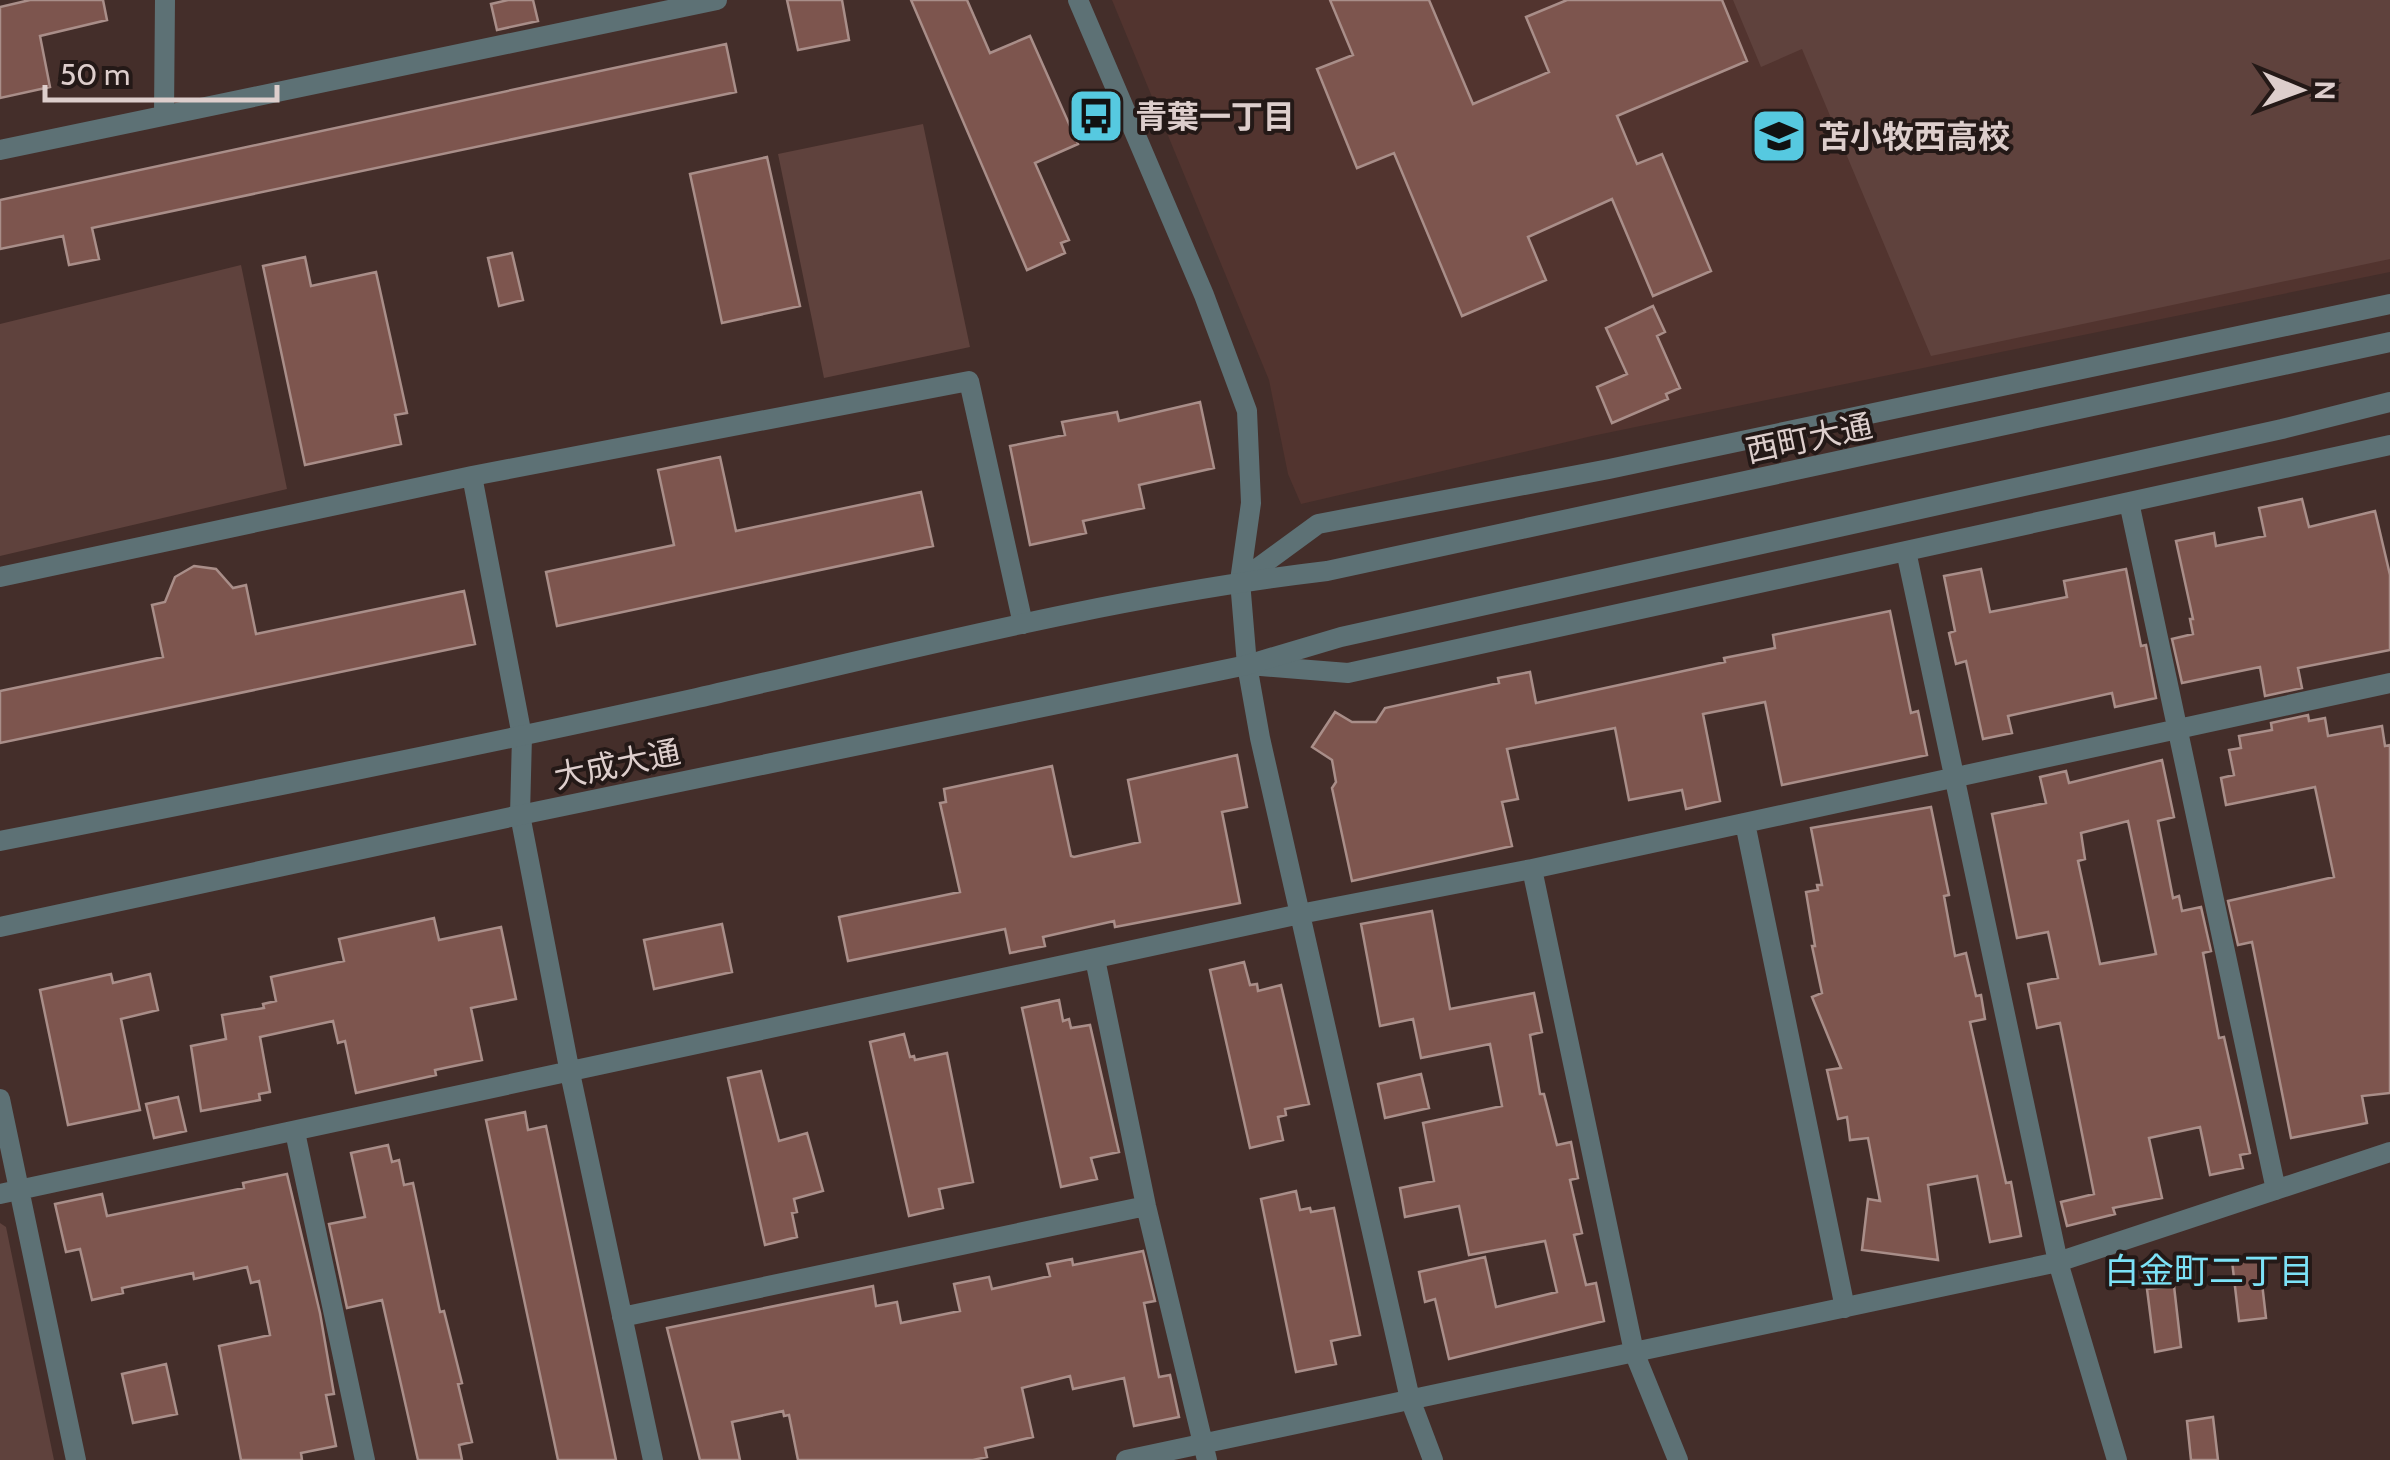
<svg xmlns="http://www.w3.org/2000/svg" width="2390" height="1460" viewBox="0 0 2390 1460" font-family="Cabin,'Noto Sans JP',sans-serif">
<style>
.built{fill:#52342f}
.green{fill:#5f423d}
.building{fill:#7d554e;stroke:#a98e89;stroke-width:2.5;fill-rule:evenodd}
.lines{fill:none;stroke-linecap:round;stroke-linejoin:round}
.minor{stroke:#5d7175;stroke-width:20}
.tertiary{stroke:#5d7175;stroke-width:20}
.labels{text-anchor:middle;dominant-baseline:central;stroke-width:8;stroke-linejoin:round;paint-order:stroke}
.poi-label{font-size:32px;font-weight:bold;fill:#ddcecc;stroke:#241917;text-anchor:start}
.street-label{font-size:32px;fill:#ddcecc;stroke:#241917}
.neighbourhood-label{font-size:35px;fill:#7ce2f7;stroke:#241917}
</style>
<rect width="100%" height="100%" fill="#442e2a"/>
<!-- built -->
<path class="built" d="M 1112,0 L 2390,0 L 2390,272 L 1592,436 L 1301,504 L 1288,474 L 1269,380 Z"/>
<!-- green -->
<path class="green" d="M 1733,0 L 2390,0 L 2390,259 L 1931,356 L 1802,49 L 1761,67 Z
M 923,124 L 970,347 L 824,378 L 778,154 Z
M 241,265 L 287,489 L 0,556 L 0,324 Z
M 0,1223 L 6,1227 L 54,1460 L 0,1460 Z"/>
<!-- building -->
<path class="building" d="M 30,0 L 103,0 L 107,20 L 40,36 L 50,87 L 0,98 L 0,7 Z
M 508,0 L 533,0 L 538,21 L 497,30 L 491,4 Z
M 787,0 L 842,0 L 849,40 L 798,50 Z
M 911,0 L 967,0 L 990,53 L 1030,36 L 1078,144 L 1035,163 L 1069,240 L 1061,243 L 1065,253 L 1027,270 Z
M 1330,0 L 1429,0 L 1473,104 L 1549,72 L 1526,17 L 1567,0 L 1722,0 L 1747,61 L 1617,116 L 1637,164 L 1662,154 L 1711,271 L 1653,296 L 1612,199 L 1528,237 L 1546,280 L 1462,316 L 1394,153 L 1357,168 L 1317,69 L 1353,55 Z
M 726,44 L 736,92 L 92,228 L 99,259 L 69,265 L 63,236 L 0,249 L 0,200 Z
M 767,157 L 800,306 L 722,323 L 690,174 Z
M 512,253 L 523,300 L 499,306 L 488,258 Z
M 305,257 L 311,286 L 376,272 L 407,413 L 395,415 L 401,444 L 305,465 L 263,266 Z
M 1653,306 L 1665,332 L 1657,336 L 1680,388 L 1666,394 L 1668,399 L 1612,423 L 1597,387 L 1627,374 L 1606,328 Z
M 1200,402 L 1214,468 L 1139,485 L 1144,508 L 1083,521 L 1086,533 L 1030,545 L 1010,446 L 1065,435 L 1062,422 L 1117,412 L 1119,421 Z
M 720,457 L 736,531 L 921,492 L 933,546 L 557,626 L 546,572 L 674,545 L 658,470 Z
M 2302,499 L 2309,527 L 2375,511 L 2390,575 L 2390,650 L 2298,668 L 2302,688 L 2265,696 L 2260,667 L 2182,683 L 2172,639 L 2193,634 L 2190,619 L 2193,619 L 2176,541 L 2214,533 L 2216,546 L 2265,536 L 2259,508 Z
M 194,566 L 216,569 L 233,588 L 246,585 L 256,634 L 464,591 L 475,644 L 0,743 L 0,691 L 163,657 L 152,605 L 165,602 L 175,577 Z
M 1981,569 L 1990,612 L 2067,597 L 2064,581 L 2126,569 L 2141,646 L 2146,645 L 2156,698 L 2115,707 L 2112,693 L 2008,716 L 2012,733 L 1983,739 L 1966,661 L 1956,664 L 1949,633 L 1955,631 L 1944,576 Z
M 1890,611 L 1911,713 L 1918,711 L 1927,755 L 1782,785 L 1765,702 L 1703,714 L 1720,801 L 1686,809 L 1682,790 L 1629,800 L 1615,728 L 1507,749 L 1518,799 L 1502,802 L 1512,846 L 1352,881 L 1332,788 L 1336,782 L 1332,760 L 1312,747 L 1335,712 L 1352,722 L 1376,722 L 1385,708 L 1499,683 L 1498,678 L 1530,672 L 1536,703 L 1725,662 L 1724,658 L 1775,648 L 1773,635 Z
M 2308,715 L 2309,721 L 2325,718 L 2328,736 L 2382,726 L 2385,746 L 2390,745 L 2390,1093 L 2362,1096 L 2367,1123 L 2291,1138 L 2252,942 L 2238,945 L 2228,901 L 2334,877 L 2315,787 L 2226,805 L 2221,778 L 2234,775 L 2229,750 L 2241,748 L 2239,736 L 2272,730 L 2271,723 Z
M 1237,755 L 1247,807 L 1222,812 L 1240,903 L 1115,927 L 1114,921 L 1043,937 L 1045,946 L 1010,953 L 1005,929 L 848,961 L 839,917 L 960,892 L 940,803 L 946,802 L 944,789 L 1052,766 L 1071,856 L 1074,857 L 1140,842 L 1128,780 Z
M 2162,760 L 2174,817 L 2158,821 L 2173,898 L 2179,896 L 2182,911 L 2201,907 L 2211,951 L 2203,953 L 2219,1038 L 2224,1037 L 2250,1153 L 2240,1155 L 2243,1168 L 2210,1175 L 2200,1127 L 2149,1138 L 2162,1198 L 2113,1208 L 2115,1214 L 2067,1226 L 2061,1202 L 2094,1194 L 2060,1023 L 2037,1028 L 2028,984 L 2058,978 L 2048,932 L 2017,938 L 1992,814 L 2046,803 L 2040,777 L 2066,771 L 2069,783 ZM 2128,821 L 2156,954 L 2100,964 L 2078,861 L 2085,859 L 2081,833 Z
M 1931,807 L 1949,895 L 1944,896 L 1955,956 L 1966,953 L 1976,996 L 1981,995 L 1985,1019 L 1970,1022 L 2006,1183 L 2011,1182 L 2021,1236 L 1990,1242 L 1977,1176 L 1928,1185 L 1938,1260 L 1862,1250 L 1868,1199 L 1880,1201 L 1868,1138 L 1850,1140 L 1847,1117 L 1838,1119 L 1827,1070 L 1841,1068 L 1812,997 L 1822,993 L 1812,946 L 1815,946 L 1806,892 L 1818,890 L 1817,885 L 1822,885 L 1811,828 Z
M 1432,911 L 1450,1009 L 1534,993 L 1542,1032 L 1530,1035 L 1540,1094 L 1544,1094 L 1557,1145 L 1571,1142 L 1578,1178 L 1570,1180 L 1582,1233 L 1574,1235 L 1586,1285 L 1596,1283 L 1604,1321 L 1449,1359 L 1435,1299 L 1425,1302 L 1419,1272 L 1485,1257 L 1496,1307 L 1557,1292 L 1545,1241 L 1469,1255 L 1459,1206 L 1405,1217 L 1400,1188 L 1434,1181 L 1423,1123 L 1502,1106 L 1490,1044 L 1421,1058 L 1413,1019 L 1380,1026 L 1361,924 Z
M 434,918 L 439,940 L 501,927 L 516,999 L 471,1008 L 482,1060 L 435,1070 L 436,1075 L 356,1093 L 345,1041 L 338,1043 L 333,1021 L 260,1037 L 270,1092 L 259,1094 L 260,1100 L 201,1111 L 191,1046 L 226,1039 L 222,1015 L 264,1008 L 263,1004 L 276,1001 L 271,977 L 344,961 L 339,939 Z
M 722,924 L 732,972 L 654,989 L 644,940 Z
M 1244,962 L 1250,985 L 1257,984 L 1258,991 L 1281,985 L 1309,1104 L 1285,1109 L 1286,1115 L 1278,1117 L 1283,1140 L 1250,1148 L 1210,970 Z
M 111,974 L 113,983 L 150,974 L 158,1010 L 121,1019 L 140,1110 L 68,1125 L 40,990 Z
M 1059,1000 L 1063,1021 L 1069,1019 L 1071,1028 L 1090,1025 L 1119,1152 L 1091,1158 L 1097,1179 L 1061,1187 L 1022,1008 Z
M 904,1034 L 910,1057 L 914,1056 L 915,1060 L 947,1053 L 973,1182 L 939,1189 L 943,1208 L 909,1216 L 870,1042 Z
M 761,1071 L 779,1141 L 807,1133 L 823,1191 L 794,1199 L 797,1212 L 792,1213 L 797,1237 L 765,1245 L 728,1078 Z
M 1421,1074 L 1429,1108 L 1385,1118 L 1378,1084 Z
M 178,1097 L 186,1131 L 154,1138 L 146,1104 Z
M 525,1112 L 528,1130 L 546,1126 L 616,1460 L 558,1460 L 486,1120 Z
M 388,1145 L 392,1162 L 399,1160 L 404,1185 L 413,1183 L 440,1312 L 444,1311 L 462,1383 L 458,1384 L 472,1442 L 459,1445 L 462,1460 L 418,1460 L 382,1300 L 347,1308 L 329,1224 L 365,1217 L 351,1153 Z
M 287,1174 L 320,1313 L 334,1394 L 326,1395 L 336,1446 L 301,1453 L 302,1460 L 241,1460 L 219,1346 L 270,1335 L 259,1281 L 251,1283 L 247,1267 L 194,1279 L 193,1273 L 122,1288 L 123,1293 L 92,1300 L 80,1249 L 66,1252 L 55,1204 L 102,1194 L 107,1216 L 244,1188 L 243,1183 Z
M 1296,1191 L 1300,1210 L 1310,1208 L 1311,1212 L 1334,1208 L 1360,1335 L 1331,1341 L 1336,1364 L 1296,1372 L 1261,1199 Z
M 1143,1251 L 1155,1301 L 1144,1303 L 1159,1377 L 1170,1375 L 1179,1417 L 1134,1426 L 1124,1378 L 1073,1389 L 1070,1376 L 1022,1388 L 1033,1437 L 985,1448 L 987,1457 L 973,1460 L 798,1460 L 789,1415 L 784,1416 L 783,1411 L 732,1422 L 740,1460 L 700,1460 L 667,1328 L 873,1286 L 876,1306 L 897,1302 L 901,1323 L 960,1311 L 954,1284 L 989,1277 L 992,1289 L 1050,1276 L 1047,1264 L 1072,1259 L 1073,1265 Z
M 2259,1257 L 2266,1318 L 2239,1321 L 2232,1261 Z
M 2174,1286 L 2181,1347 L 2155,1352 L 2147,1289 Z
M 166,1364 L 177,1414 L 133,1423 L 122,1374 Z
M 2213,1417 L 2218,1460 L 2191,1460 L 2187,1421 Z"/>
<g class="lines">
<!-- minor -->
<path class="minor" d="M 1078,0 L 1204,295 L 1247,411 L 1251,503 L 1240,581 L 1247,665 L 1260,738 L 1410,1399 L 1433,1460
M 164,114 L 165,0
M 0,150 L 717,0
M 472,476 L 522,736 L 520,815 L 570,1073 L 653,1460
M 2129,502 L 2276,1190
M 1906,551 L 2058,1262 L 2117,1460
M 0,577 L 472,476 L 969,381 L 1023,624
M 1240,581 L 1318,524 L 1609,469 L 2390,304
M 1249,665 L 1348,673 L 2390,445
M 1745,823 L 1845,1308
M 1532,869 L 1634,1352 L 1678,1460
M 1095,959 L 1146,1206 L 1207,1460
M 0,1099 L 76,1460
M 295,1132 L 365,1460
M 0,1194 L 1300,914 L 1532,869 L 2390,683
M 622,1317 L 1146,1206
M 1126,1460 L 2058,1262 L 2390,1152"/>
<!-- tertiary -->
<path class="tertiary" d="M 0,841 C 233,795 465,749 697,698 C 905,651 1115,596 1327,571 L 2390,342
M 0,927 L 520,815 L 1247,665 L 1341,637 L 2282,429 L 2390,402"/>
</g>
<!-- icons -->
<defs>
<g id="bus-square" transform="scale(2.875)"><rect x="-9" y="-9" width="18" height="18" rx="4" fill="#56c9e0" stroke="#241917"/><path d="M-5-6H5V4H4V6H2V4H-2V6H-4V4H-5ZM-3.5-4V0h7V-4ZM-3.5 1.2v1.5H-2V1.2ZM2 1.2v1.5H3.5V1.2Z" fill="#111"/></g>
<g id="school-square" transform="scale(2.875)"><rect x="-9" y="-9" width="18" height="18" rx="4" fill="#56c9e0" stroke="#241917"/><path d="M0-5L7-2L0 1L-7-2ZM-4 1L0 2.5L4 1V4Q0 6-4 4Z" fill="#111"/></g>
</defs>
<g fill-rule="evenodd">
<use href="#bus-square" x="1096" y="116"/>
<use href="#school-square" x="1779" y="136"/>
</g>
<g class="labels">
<!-- poi labels -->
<g class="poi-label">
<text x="1135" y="116">青葉一丁目</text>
<text x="1818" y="136">苫小牧西高校</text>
</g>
<!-- street labels -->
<g class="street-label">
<text transform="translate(1809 438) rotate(-12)">西町大通</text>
<text transform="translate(617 764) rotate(-12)">大成大通</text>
</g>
<!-- neighbourhood labels -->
<g class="neighbourhood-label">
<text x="2209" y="1270">白金町二丁目</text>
</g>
</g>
<!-- north arrow -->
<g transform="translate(2300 90) rotate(91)" stroke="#241917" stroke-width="8" paint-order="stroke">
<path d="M0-8L18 38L0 25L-18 38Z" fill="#ddcecc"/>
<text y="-15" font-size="28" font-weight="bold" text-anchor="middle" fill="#ddcecc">N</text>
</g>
<!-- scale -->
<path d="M45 85v15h232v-15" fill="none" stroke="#ddcecc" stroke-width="5"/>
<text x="60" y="85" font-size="30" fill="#ddcecc" stroke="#241917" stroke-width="8" paint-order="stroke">50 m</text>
</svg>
